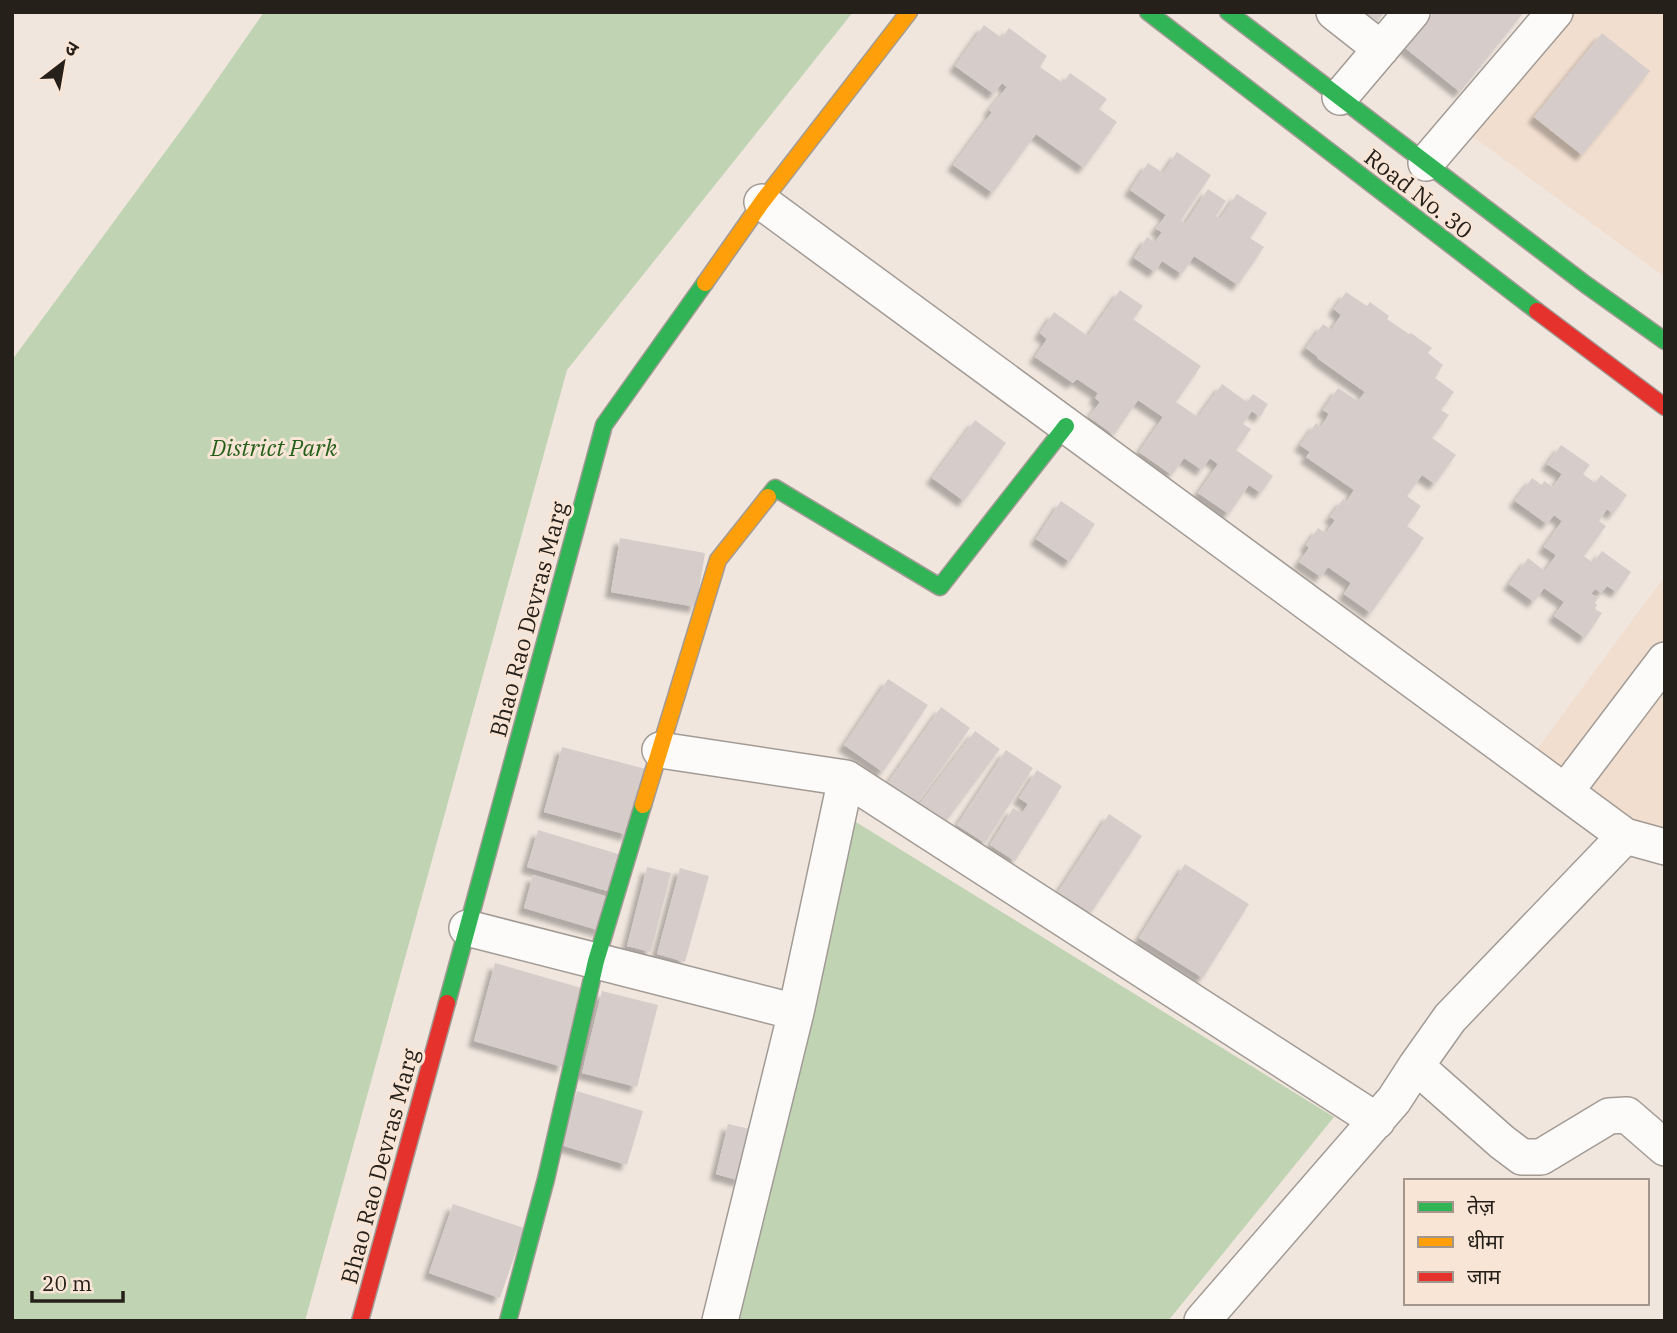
<svg xmlns="http://www.w3.org/2000/svg" width="1677" height="1333" viewBox="0 0 1677 1333" font-family="'IBM Plex Serif','Noto Sans Devanagari',serif">
<style>
.built{fill:#f1decf}
.green{fill:#c0d3b3}
.building{fill:#d6cdcb;filter:url(#shadow)}
.lines{fill:none;stroke-linecap:round;stroke-linejoin:round}
.street-casing{stroke:#a29b95;stroke-width:38}
.fast-casing{stroke:#a29b95;stroke-width:19}
.slow-casing{stroke:#a29b95;stroke-width:19}
.jam-casing{stroke:#a29b95;stroke-width:19}
.street{stroke:#fdfbfa;stroke-width:35}
.fast{stroke:#30b455;stroke-width:16}
.slow{stroke:#ff9f0a;stroke-width:16}
.jam{stroke:#e5322d;stroke-width:16}
.labels{text-anchor:middle;dominant-baseline:central;stroke-width:6;stroke-linejoin:round;paint-order:stroke}
.street-label{font-size:23px;fill:#26201a;stroke:#f8e5d6}
.park-label{font-size:23px;font-style:italic;fill:#255f19;stroke:#f8e5d6}
</style>
<defs>
<filter id="shadow"><feDropShadow dx="-6" dy="6" stdDeviation="2" flood-color="#0004"/></filter>
</defs>
<rect width="100%" height="100%" fill="#f0e6de"/>
<!-- built -->
<path class="built" d="M 1557,12 L 1665,12 L 1665,277 L 1461,128 Z
M 1665,576 L 1665,849 L 1532,756 Z"/>
<!-- green -->
<path class="green" d="M 264,12 L 853,12 L 567,370 L 305,1321 L 12,1321 L 12,360 L 196,110 Z
M 851,819 L 1334,1117 L 1168,1321 L 738,1321 Z"/>
<!-- building -->
<path class="building" d="M 1346,12 L 1385,12 L 1369,31 Z
M 1434,12 L 1524,12 L 1460,92 L 1404,47 Z
M 984,25 L 1002,38 L 1009,28 L 1047,56 L 1040,67 L 1063,83 L 1070,73 L 1107,99 L 1099,109 L 1117,122 L 1084,168 L 1036,134 L 993,193 L 953,165 L 992,112 L 989,110 L 1007,87 L 1002,83 L 994,94 L 955,66 Z
M 1602,33 L 1650,71 L 1582,155 L 1534,117 Z
M 1177,152 L 1211,175 L 1181,220 L 1185,224 L 1208,189 L 1226,201 L 1216,216 L 1220,219 L 1237,194 L 1267,213 L 1250,238 L 1264,247 L 1238,285 L 1194,256 L 1182,274 L 1162,261 L 1155,272 L 1134,258 L 1147,237 L 1155,242 L 1162,232 L 1156,229 L 1166,215 L 1130,190 L 1148,163 L 1163,173 Z
M 1120,290 L 1143,306 L 1133,319 L 1201,366 L 1176,402 L 1198,417 L 1222,384 L 1247,402 L 1253,394 L 1268,404 L 1260,417 L 1252,411 L 1243,424 L 1251,429 L 1236,450 L 1273,476 L 1261,493 L 1249,485 L 1229,514 L 1198,493 L 1218,464 L 1210,458 L 1202,470 L 1184,458 L 1172,475 L 1139,452 L 1163,417 L 1138,400 L 1114,435 L 1089,417 L 1100,402 L 1095,398 L 1098,393 L 1077,379 L 1073,383 L 1035,357 L 1047,339 L 1040,333 L 1054,312 L 1088,336 Z
M 1346,292 L 1367,306 L 1370,302 L 1389,316 L 1387,319 L 1409,334 L 1411,333 L 1432,348 L 1428,353 L 1443,365 L 1435,378 L 1454,392 L 1441,410 L 1449,415 L 1432,438 L 1456,455 L 1435,484 L 1422,475 L 1407,496 L 1421,506 L 1407,526 L 1424,538 L 1371,613 L 1344,594 L 1351,583 L 1328,567 L 1321,577 L 1299,562 L 1309,548 L 1306,545 L 1318,528 L 1326,533 L 1335,520 L 1330,517 L 1343,499 L 1347,501 L 1354,490 L 1306,457 L 1310,452 L 1300,445 L 1316,423 L 1321,427 L 1329,414 L 1323,410 L 1338,388 L 1358,401 L 1365,392 L 1317,358 L 1318,357 L 1306,348 L 1323,324 L 1331,330 L 1341,315 L 1334,309 Z
M 975,420 L 1006,443 L 964,501 L 932,478 Z
M 1561,445 L 1590,465 L 1583,474 L 1595,483 L 1601,475 L 1627,495 L 1613,514 L 1607,509 L 1599,521 L 1606,526 L 1584,556 L 1593,563 L 1602,551 L 1631,572 L 1617,592 L 1607,586 L 1601,593 L 1595,589 L 1591,594 L 1598,598 L 1595,603 L 1597,605 L 1595,609 L 1602,613 L 1585,638 L 1554,616 L 1564,602 L 1544,588 L 1534,602 L 1509,584 L 1528,558 L 1545,571 L 1556,555 L 1544,547 L 1562,521 L 1554,515 L 1547,524 L 1515,501 L 1532,478 L 1542,485 L 1544,481 L 1553,487 L 1562,474 L 1547,464 Z
M 1061,501 L 1095,524 L 1070,562 L 1036,539 Z
M 620,538 L 705,553 L 696,607 L 611,592 Z
M 888,679 L 928,705 L 883,772 L 844,745 Z
M 941,707 L 970,728 L 917,804 L 887,784 Z
M 975,731 L 1000,749 L 944,824 L 919,805 Z
M 562,747 L 646,769 L 628,835 L 544,812 Z
M 1006,750 L 1033,768 L 985,843 L 957,825 Z
M 1037,770 L 1062,786 L 1015,861 L 990,845 L 1013,808 L 1022,813 L 1028,804 L 1019,798 Z
M 1109,814 L 1142,836 L 1091,913 L 1058,892 Z
M 538,830 L 625,856 L 614,893 L 527,867 Z
M 1185,864 L 1249,904 L 1203,978 L 1139,938 Z
M 647,867 L 671,873 L 651,952 L 627,946 Z
M 680,868 L 709,876 L 685,962 L 657,954 Z
M 533,875 L 611,898 L 601,931 L 524,908 Z
M 495,963 L 585,989 L 563,1067 L 474,1041 Z
M 602,991 L 658,1005 L 637,1087 L 582,1073 Z
M 577,1091 L 643,1111 L 627,1165 L 561,1145 Z
M 728,1124 L 754,1130 L 741,1181 L 716,1174 Z
M 453,1204 L 524,1228 L 500,1298 L 429,1273 Z"/>
<g class="lines">
<!-- street casing -->
<g class="street-casing">
<path id="street" d="M 1334,12 L 1381,49
M 1340,97 L 1412,12
M 1426,163 L 1555,12
M 762,202 L 1625,836 L 1665,847
M 660,750 L 846,778 L 1377,1121
M 1565,792 L 1665,660
M 467,928 L 796,1012
M 1416,1066 L 1502,1142 L 1522,1157 L 1541,1157 L 1609,1116 L 1627,1115 L 1665,1148
M 720,1321 L 796,1012 L 846,778
M 1202,1321 L 1394,1100 L 1416,1066 L 1450,1018 L 1625,836"/>
</g>
<!-- fast casing -->
<g class="fast-casing">
<path id="fast" d="M 1148,12 L 1537,311
M 1228,12 L 1585,284 L 1665,341
M 768,497 L 775,488 L 940,587 L 1066,426
M 447,1003 L 604,425 L 705,283
M 508,1321 L 546,1179 L 596,961 L 643,805"/>
</g>
<!-- slow casing -->
<g class="slow-casing">
<path id="slow" d="M 705,283 L 762,202 L 909,12
M 643,805 L 718,560 L 768,497"/>
</g>
<!-- jam casing -->
<g class="jam-casing">
<path id="jam" d="M 1537,311 L 1665,407
M 360,1321 L 447,1003"/>
</g>
<!-- street -->
<use href="#street" class="street"/>
<!-- fast -->
<use href="#fast" class="fast"/>
<!-- slow -->
<use href="#slow" class="slow"/>
<!-- jam -->
<use href="#jam" class="jam"/>
</g>
<g class="labels">
<!-- street labels -->
<g class="street-label">
<text transform="translate(1419 193) rotate(38)">Road No. 30</text>
<text transform="translate(528 619) rotate(-75)">Bhao Rao Devras Marg</text>
<text transform="translate(379 1166) rotate(-75)">Bhao Rao Devras Marg</text>
</g>
<!-- park labels -->
<g class="park-label">
<text x="274" y="447">District Park</text>
</g>
</g>
<!-- border -->
<rect width="1677" height="1333" fill="none" stroke="#26201a" stroke-width="28"/>
<!-- legend -->
<rect x="1404" y="1179" width="245" height="126" fill="#f8e5d6" stroke="#a4968b" stroke-width="2"/>
<rect x="1418" y="1202" width="35" height="10" fill="#30b455" stroke="#a4968b" stroke-width="2"/>
<text x="1467" y="1214" font-size="21" fill="#26201a">तेज़</text>
<rect x="1418" y="1237" width="35" height="10" fill="#ff9f0a" stroke="#a4968b" stroke-width="2"/>
<text x="1467" y="1249" font-size="21" fill="#26201a">धीमा</text>
<rect x="1418" y="1272" width="35" height="10" fill="#e5322d" stroke="#a4968b" stroke-width="2"/>
<text x="1467" y="1284" font-size="21" fill="#26201a">जाम</text>
<!-- north arrow -->
<g transform="translate(63 63) rotate(31)" stroke="#f8e5d6" stroke-width="5" paint-order="stroke">
<path d="M0-5L12 26L0 18L-12 26Z" fill="#26201a"/>
<text y="-10" font-size="19" font-weight="bold" text-anchor="middle" fill="#26201a">उ</text>
</g>
<!-- scale -->
<path d="M32 1291v10h91v-10" fill="none" stroke="#26201a" stroke-width="3.5"/>
<text x="42" y="1291" font-size="21" fill="#26201a" stroke="#f8e5d6" stroke-width="5" paint-order="stroke">20 m</text>
</svg>
